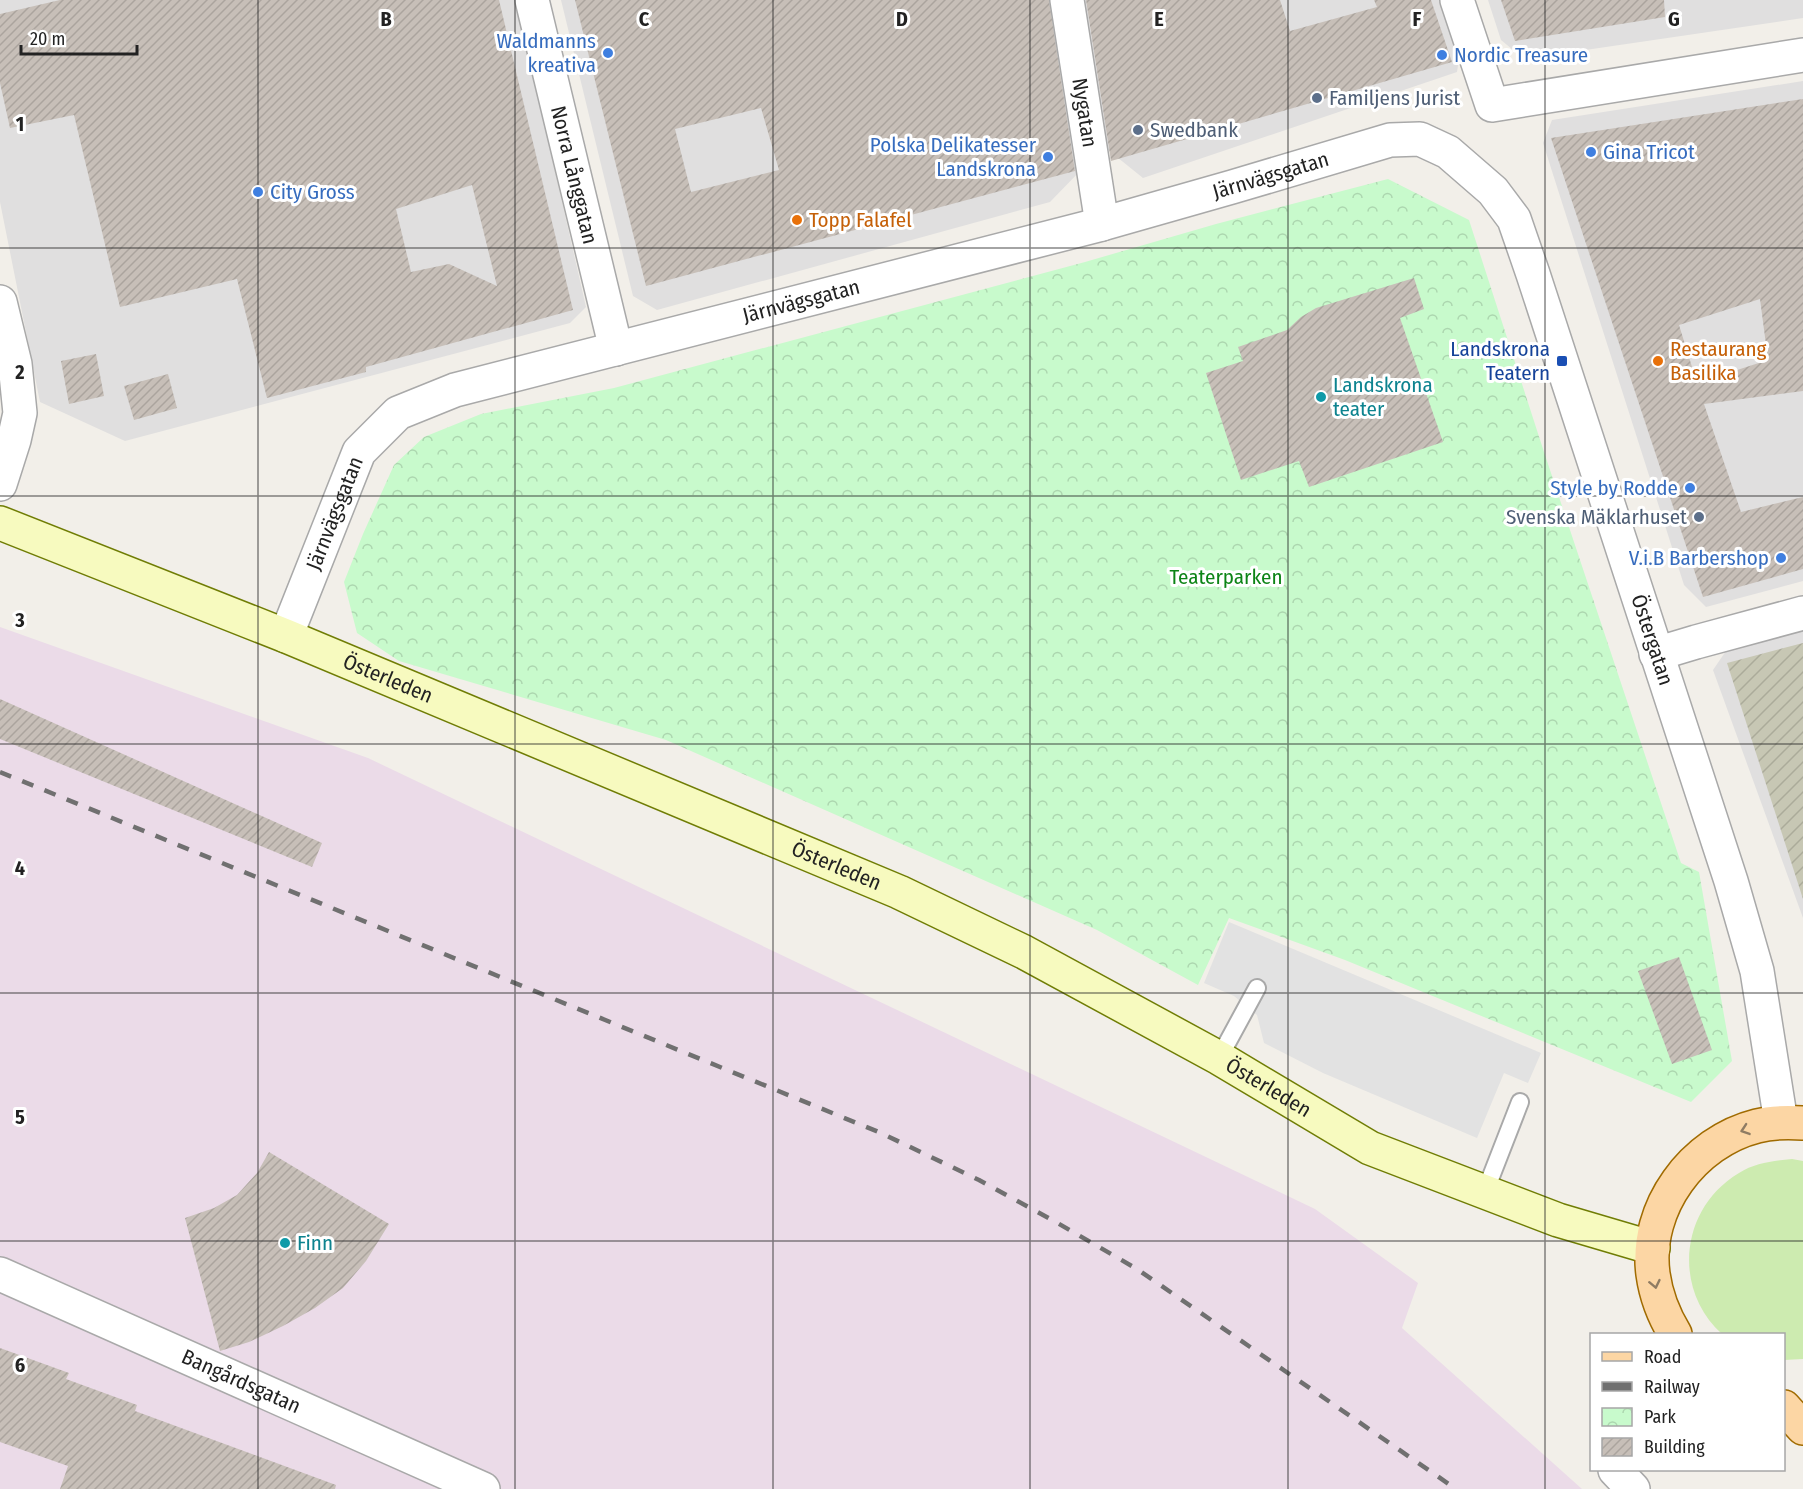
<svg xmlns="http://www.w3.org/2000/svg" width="1803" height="1489" viewBox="0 0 1803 1489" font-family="'Fira Sans Condensed',sans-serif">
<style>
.residential{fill:#e0dfdf}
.industrial{fill:#ebdbe8}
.construction{fill:url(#construction-furrows)}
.grass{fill:#cdebb0}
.park{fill:url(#park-crowns)}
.parking{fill:#e2e2e2}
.building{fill:url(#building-hatch);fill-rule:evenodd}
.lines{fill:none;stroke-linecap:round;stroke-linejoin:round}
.lane-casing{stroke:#a9a9a9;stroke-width:20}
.street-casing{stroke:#a9a9a9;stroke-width:36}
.secondary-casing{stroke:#707d05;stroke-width:36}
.primary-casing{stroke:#a06b00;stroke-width:36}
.lane{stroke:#fff;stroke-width:16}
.street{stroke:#fff;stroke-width:33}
.secondary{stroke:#f7fabf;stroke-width:33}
.primary{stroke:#fcd6a4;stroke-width:33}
.rail{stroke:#707070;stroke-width:4.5;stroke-dasharray:12 12;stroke-linecap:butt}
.oneway{stroke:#8f7c63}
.grid{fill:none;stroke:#222;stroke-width:1.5;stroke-opacity:0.55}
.shop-dot{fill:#3f7fe0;stroke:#fff;stroke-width:2}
.service-dot{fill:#5c6f8a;stroke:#fff;stroke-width:2}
.food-dot{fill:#e8710a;stroke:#fff;stroke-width:2}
.transit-dot{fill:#1a4fb4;stroke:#fff;stroke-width:2}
.culture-dot{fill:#0f9aa8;stroke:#fff;stroke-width:2}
.labels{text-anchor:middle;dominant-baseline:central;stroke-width:6;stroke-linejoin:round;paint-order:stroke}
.shop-label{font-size:21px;fill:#366cbe;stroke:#fff;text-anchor:end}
.service-label{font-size:21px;fill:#4e5e75;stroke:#fff;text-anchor:start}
.street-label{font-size:21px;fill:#222;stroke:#fff}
.food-label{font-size:21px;fill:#c56008;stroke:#fff;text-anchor:start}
.transit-label{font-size:21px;fill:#164399;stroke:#fff;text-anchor:end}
.culture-label{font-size:21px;fill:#0d838f;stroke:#fff;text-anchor:start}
.park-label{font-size:21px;fill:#0c8416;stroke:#fff}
.grid-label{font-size:20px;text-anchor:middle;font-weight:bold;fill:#222;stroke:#fff;stroke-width:6;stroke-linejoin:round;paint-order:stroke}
</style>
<defs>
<pattern id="construction-furrows" width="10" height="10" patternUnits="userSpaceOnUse" patternTransform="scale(1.5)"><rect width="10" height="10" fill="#c7c7b4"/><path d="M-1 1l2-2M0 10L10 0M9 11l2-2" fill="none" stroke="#abab9a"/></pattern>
<pattern id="park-crowns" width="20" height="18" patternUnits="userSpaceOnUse" patternTransform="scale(1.5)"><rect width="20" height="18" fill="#c8facc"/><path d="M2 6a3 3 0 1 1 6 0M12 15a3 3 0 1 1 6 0" fill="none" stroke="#acd6af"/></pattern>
<pattern id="building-hatch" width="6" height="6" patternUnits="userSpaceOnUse" patternTransform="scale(1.5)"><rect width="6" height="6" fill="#c7bfb8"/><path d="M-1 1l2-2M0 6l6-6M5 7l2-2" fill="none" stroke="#aba49e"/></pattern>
</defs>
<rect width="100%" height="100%" fill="#f2efe9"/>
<!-- residential -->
<path class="residential" d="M 0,0 L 516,0 L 586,307 L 570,323 L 125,441 L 40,402 L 0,202 Z
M 561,0 L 1057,0 L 1083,168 L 1050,202 L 657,310 L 633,296 Z
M 1081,0 L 1446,0 L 1461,45 L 1457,72 L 1143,178 L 1102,145 Z
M 1488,0 L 1803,0 L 1803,18 L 1524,59 L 1501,40 Z
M 1803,81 L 1803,581 L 1706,607 L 1684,585 L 1543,143 L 1552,120 Z
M 1803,630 L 1803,918 L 1713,670 L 1728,648 Z"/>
<!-- industrial -->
<path class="industrial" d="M 0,627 L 368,758 L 1315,1209 L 1418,1283 L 1402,1328 L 1582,1489 L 0,1489 Z"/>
<!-- construction -->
<path class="construction" d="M 1803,643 L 1803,899 L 1727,663 Z"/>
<!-- grass -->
<path class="grass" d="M 1792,1159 L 1803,1161 L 1803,1359 L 1784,1360 L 1784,1334 L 1722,1334 C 1672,1289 1680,1208 1739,1173 C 1755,1163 1773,1161 1792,1159 Z"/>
<!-- park -->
<path class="park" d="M 1388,179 L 1469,220 L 1544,452 L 1681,863 L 1699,872 L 1732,1061 L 1691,1102 L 1345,960 L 1229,918 L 1198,985 L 1097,930 L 666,740 L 399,661 L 357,633 L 344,582 L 363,534 L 394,465 L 424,437 L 481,414 L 614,388 L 1085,262 L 1216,224 Z"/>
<!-- parking -->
<path class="parking" d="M 1229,922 L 1541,1053 L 1528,1083 L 1504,1073 L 1477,1138 L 1323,1073 L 1264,1043 L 1257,1015 L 1234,996 L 1204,983 Z"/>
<!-- building -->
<path class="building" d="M 60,0 L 499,0 L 573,310 L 366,367 L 366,372 L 267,398 L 237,279 L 120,307 L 74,115 L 10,128 L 0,83 L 0,14 ZM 472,185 L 497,286 L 449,264 L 411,272 L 396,209 Z
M 575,0 L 1049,0 L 1075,171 L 646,286 ZM 761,108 L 779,170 L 691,192 L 675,129 Z
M 1086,0 L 1280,0 L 1290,31 L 1377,7 L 1374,0 L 1431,0 L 1452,62 L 1111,161 Z
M 1501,0 L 1664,0 L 1665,17 L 1515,41 Z
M 1803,99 L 1803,391 L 1704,404 L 1741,512 L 1803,497 L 1803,569 L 1703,597 L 1551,138 ZM 1760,299 L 1768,360 L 1697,383 L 1679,325 Z
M 1414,278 L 1424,309 L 1400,318 L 1443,442 L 1309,487 L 1299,461 L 1241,480 L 1206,373 L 1243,361 L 1238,347 L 1287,330 L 1301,317 L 1316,308 Z
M 96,354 L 104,396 L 69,404 L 61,361 Z
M 168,374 L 177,408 L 134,420 L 124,386 Z
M 0,699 L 322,843 L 312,867 L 0,739 Z
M 1679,957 L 1712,1050 L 1672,1064 L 1638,971 Z
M 269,1152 L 389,1224 L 366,1261 L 343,1288 L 315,1308 L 283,1326 L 249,1342 L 220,1351 L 185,1218 L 214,1208 L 237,1195 L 257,1173 Z
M 0,1348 L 69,1373 L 66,1379 L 137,1405 L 135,1411 L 336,1485 L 335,1489 L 60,1489 L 68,1466 L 0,1442 Z"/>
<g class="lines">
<!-- lane casing -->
<g class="lane-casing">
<path id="lane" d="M 1219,1058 L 1257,988
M 1485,1192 L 1520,1102"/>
</g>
<!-- street casing -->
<g class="street-casing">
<g id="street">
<path id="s1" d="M 532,0 L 616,349"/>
<path id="s2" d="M 1067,0 L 1102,224"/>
<path d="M 1457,0 L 1492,105 L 1803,55"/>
<path d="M 0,302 L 15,364 L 20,413 L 14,440 L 0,484"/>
<path id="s3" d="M 286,636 L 359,452 L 398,413 L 455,390 L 1102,224 L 1232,187 L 1390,140 L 1420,139 L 1448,152 L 1493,191 L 1514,219 L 1533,274 L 1731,881 L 1757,971 L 1781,1122"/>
<path d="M 1656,654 L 1696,642 L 1803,613"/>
<path id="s4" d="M 0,1274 L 483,1489"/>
<path d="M 1615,1470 L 1633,1489"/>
</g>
</g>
<!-- secondary casing -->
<g class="secondary-casing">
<g id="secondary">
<path id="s5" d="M 0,523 L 286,636 L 899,892 L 1024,952 L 1219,1058 L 1370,1148 L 1558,1220 L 1653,1248"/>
</g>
</g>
<!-- primary casing -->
<g class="primary-casing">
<path id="primary" d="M 1675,1334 C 1664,1316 1656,1296 1653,1274 C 1644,1208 1693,1142 1757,1126 C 1772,1122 1788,1122 1803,1123
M 1784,1407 L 1803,1428"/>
</g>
<!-- lane -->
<use href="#lane" class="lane"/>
<!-- street -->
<use href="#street" class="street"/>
<!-- secondary -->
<use href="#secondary" class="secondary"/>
<!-- primary -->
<use href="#primary" class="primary"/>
<!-- rail -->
<path class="rail" d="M 0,772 L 881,1133 L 979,1180 L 1054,1221 L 1137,1269 L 1456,1489"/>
</g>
<!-- one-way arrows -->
<defs><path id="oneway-chevron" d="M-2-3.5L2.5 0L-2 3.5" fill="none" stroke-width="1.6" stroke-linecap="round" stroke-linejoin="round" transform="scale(1.5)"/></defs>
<g class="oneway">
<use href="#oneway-chevron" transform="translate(1745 1130) rotate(161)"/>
<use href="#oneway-chevron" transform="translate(1655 1284) rotate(78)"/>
</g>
<!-- grid -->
<path class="grid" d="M 258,0 L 258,1489M 515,0 L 515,1489M 773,0 L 773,1489M 1030,0 L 1030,1489M 1288,0 L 1288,1489M 1545,0 L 1545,1489M 0,248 L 1803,248M 0,496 L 1803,496M 0,744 L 1803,744M 0,993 L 1803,993M 0,1241 L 1803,1241"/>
<!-- markers -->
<g class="shop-dot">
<circle cx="608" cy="53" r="6"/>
<circle cx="1442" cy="55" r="6"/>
<circle cx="1591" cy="152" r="6"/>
<circle cx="1048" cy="157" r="6"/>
<circle cx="258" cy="192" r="6"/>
<circle cx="1690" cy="488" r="6"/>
<circle cx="1781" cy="558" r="6"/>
</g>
<g class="service-dot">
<circle cx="1317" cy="98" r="6"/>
<circle cx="1138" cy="130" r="6"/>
<circle cx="1699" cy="517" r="6"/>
</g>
<g class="food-dot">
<circle cx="797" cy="220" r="6"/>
<circle cx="1658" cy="361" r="6"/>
</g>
<rect class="transit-dot" x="1556" y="355" width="12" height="12" rx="3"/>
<g class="culture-dot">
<circle cx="1321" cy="397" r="6"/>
<circle cx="285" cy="1243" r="6"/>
</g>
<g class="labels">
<!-- shop labels -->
<g class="shop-label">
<text x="596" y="41">Waldmanns<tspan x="596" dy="24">kreativa</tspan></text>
<text x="1454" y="55" text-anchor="start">Nordic Treasure</text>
<text x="1036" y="145">Polska Delikatesser<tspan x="1036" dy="24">Landskrona</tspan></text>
<text x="1603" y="152" text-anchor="start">Gina Tricot</text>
<text x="270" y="192" text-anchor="start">City Gross</text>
<text x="1678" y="488">Style by Rodde</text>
<text x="1769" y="558">V.i.B Barbershop</text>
</g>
<!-- service labels -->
<g class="service-label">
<text x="1329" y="98">Familjens Jurist</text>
<text x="1150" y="130">Swedbank</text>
<text x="1687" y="517" text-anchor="end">Svenska Mäklarhuset</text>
</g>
<!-- street labels -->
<g class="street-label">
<text stroke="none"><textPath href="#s2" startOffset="114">Nygatan</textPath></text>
<text stroke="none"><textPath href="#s1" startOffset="180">Norra Långgatan</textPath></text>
<text stroke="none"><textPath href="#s3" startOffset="1158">Järnvägsgatan</textPath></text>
<text stroke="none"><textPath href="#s3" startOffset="672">Järnvägsgatan</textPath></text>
<text stroke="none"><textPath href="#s3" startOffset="132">Järnvägsgatan</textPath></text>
<text stroke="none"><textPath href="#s3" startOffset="1881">Östergatan</textPath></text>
<text stroke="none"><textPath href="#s5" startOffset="418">Österleden</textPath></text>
<text stroke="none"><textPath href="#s5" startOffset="904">Österleden</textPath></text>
<text stroke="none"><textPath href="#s5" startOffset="1390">Österleden</textPath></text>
<text stroke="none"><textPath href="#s4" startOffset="264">Bangårdsgatan</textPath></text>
</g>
<!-- food labels -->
<g class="food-label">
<text x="809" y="220">Topp Falafel</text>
<text x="1670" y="349">Restaurang<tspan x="1670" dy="24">Basilika</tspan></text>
</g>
<!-- transit labels -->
<g class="transit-label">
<text x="1550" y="349">Landskrona<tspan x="1550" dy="24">Teatern</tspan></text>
</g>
<!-- culture labels -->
<g class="culture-label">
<text x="1333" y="385">Landskrona<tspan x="1333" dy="24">teater</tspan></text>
<text x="297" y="1243">Finn</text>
</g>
<!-- park labels -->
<g class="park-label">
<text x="1226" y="577">Teaterparken</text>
</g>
</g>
<g class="grid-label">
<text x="386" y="26">B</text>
<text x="644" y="26">C</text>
<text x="902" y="26">D</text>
<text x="1159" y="26">E</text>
<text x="1417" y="26">F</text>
<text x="1674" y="26">G</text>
<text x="20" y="131">1</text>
<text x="20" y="379">2</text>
<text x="20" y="627">3</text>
<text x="20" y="875">4</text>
<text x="20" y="1124">5</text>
<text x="20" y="1372">6</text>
</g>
<!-- legend -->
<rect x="1590" y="1333" width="195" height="138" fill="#ffffff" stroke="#a7a7a7" stroke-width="1.5"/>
<rect x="1602" y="1352" width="30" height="9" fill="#fcd6a4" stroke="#a7a7a7" stroke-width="1.5"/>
<text x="1644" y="1363" font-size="18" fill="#222222">Road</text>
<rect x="1602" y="1382" width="30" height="9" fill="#707070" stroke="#a7a7a7" stroke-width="1.5"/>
<text x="1644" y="1393" font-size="18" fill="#222222">Railway</text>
<rect x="1602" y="1408" width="30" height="18" fill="url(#park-crowns)" stroke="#a7a7a7" stroke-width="1.5"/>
<text x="1644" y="1423" font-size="18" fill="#222222">Park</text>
<rect x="1602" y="1438" width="30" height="18" fill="url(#building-hatch)" stroke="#a7a7a7" stroke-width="1.5"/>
<text x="1644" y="1453" font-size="18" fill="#222222">Building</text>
<!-- scale -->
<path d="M21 45v9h116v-9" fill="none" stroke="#222222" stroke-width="3"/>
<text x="30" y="45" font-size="18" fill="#222222" stroke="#ffffff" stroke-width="4.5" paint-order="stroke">20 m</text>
</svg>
